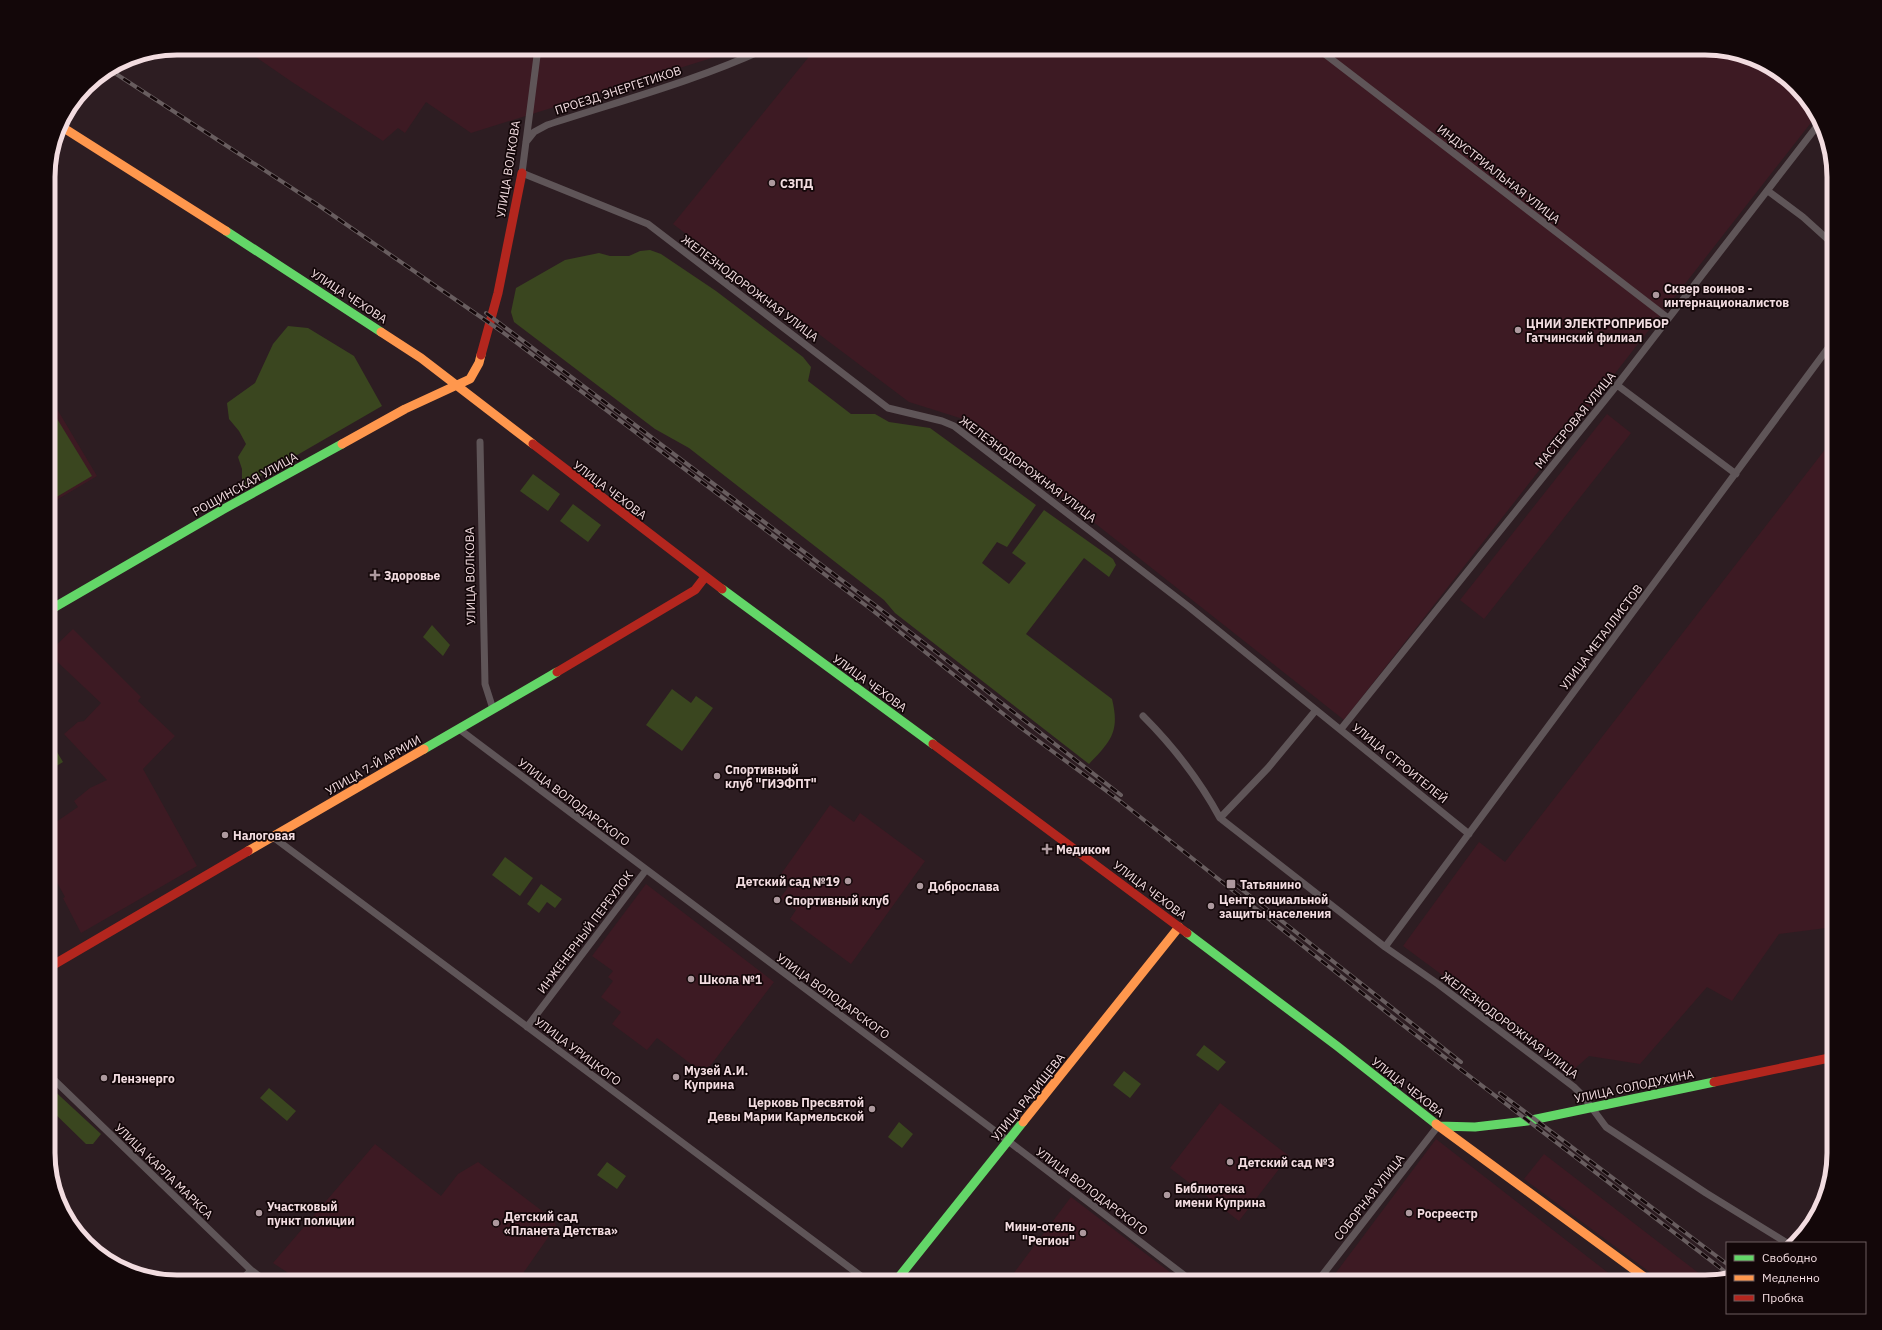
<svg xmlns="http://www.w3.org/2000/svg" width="1882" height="1330" viewBox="0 0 1882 1330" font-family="'IBM Plex Sans',sans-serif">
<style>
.built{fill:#3d1a23}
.green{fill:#3a461f}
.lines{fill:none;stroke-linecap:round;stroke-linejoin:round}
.street{stroke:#5f5558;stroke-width:7}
.fast{stroke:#63d668;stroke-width:9}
.slow{stroke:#ff974d;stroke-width:9}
.jam{stroke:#b3261e;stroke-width:9}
.rail-casing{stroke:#685d5f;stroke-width:4}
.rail{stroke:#130709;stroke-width:2.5;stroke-dasharray:8;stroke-linecap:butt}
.poi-dot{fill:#ad999e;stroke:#130709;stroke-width:1.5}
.labels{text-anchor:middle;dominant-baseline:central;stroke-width:3.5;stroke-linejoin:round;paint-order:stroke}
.street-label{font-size:12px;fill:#f2dce0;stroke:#130709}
.poi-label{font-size:12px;font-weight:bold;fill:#f2dce0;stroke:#130709;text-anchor:start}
.rim{fill:none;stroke:#f2dce0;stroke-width:5}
</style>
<rect width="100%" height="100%" fill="#2d1d22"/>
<!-- built -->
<path class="built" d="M 243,48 L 734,48 L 715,57 L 471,133 L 426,102 L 405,133 L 398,128 L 383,141 L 292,82 Z
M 816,48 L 1705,48 L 1746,55 L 1783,75 L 1817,115 L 1344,720 L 963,419 L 909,402 L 673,224 Z
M 48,394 L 97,476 L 48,505 Z
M 1607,414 L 1631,433 L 1484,619 L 1460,600 Z
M 1834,438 L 1834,927 L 1779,934 L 1732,1001 L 1707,987 L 1640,1064 L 1589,1056 L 1572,1071 L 1403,946 L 1479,842 L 1505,862 Z
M 73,629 L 141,697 L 138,701 L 175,736 L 143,769 L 197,866 L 81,933 L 63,898 L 65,897 L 48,866 L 48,836 L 56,822 L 78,807 L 74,801 L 90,788 L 107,780 L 64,734 L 78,722 L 84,721 L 101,703 L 48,653 Z
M 830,805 L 854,822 L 860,813 L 925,861 L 851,964 L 790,919 L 796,910 L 780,898 L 790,885 L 779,877 Z
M 646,884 L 774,982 L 704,1074 L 657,1038 L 647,1050 L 612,1024 L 621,1012 L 601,997 L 613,981 L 608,977 L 613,971 L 592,956 Z
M 1220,1103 L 1289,1156 L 1239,1221 L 1170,1168 Z
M 1436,1139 L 1620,1282 L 1329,1282 Z
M 375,1144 L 441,1196 L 458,1174 L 478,1162 L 554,1220 L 556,1226 L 517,1282 L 302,1282 L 273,1263 Z
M 1544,1154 L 1709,1281 L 1663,1282 L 1524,1179 Z
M 1071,1197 L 1183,1282 L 1007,1282 Z"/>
<!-- green -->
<path class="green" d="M 650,250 L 661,254 L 716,291 L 803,357 L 811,367 L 808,381 L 851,414 L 875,414 L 889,422 L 930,428 L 1036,505 L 1007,547 L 997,542 L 982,563 L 1009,584 L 1026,563 L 1012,553 L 1044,510 L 1113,559 L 1116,565 L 1109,577 L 1084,558 L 1026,634 L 1112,699 C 1120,732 1111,741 1089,764 L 895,613 L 884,600 L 689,448 L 655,429 L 514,322 L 511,312 L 516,288 L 565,260 L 599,253 L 610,256 L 629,256 L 640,251 Z
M 288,326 L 308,328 L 354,356 L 382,406 L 242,487 L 242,469 L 238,457 L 246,444 L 239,431 L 229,419 L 227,403 L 255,383 L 273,344 Z
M 48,404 L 92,476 L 48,502 Z
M 533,474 L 560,494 L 548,511 L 520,491 Z
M 573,504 L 601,525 L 588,542 L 560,521 Z
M 432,625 L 450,645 L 443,656 L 423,637 Z
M 672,689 L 691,703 L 696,696 L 713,708 L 682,751 L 646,725 Z
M 48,737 L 63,762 L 48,771 Z
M 505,857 L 533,878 L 520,896 L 492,875 Z
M 541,884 L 562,899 L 555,908 L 547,902 L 539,913 L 527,904 Z
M 1204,1045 L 1226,1062 L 1218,1071 L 1196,1055 Z
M 1124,1071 L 1141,1084 L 1130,1098 L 1113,1085 Z
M 48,1085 L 101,1134 L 93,1144 L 86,1144 L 48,1107 Z
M 269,1088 L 296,1111 L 287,1121 L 260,1098 Z
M 899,1122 L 913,1134 L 902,1148 L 888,1137 Z
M 607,1162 L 626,1176 L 617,1189 L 597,1175 Z"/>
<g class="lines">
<!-- street -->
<path class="street" d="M 538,48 L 522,173 L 648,224 L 888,408 L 942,421 L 954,426 L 1189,607 L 1469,834
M 1317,48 L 1668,318
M 526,142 L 534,132 L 547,125 C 620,101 696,81 767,48
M 1768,191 L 1803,217 L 1834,245
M 1617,385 L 1736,474
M 480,442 L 485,684 L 493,709
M 1143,716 C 1173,746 1200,781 1220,818 L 1385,947 L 1438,984 L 1574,1087 L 1583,1096 L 1606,1127 L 1706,1193 L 1787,1243
M 459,729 L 999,1134 L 1193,1282
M 1341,729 L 1617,385 L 1821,121
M 1220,818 L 1268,768 L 1316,710
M 273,837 L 869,1282
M 1385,947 L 1834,340
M 527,1027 L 646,870
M 48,1074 L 251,1270 L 267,1282
M 240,1282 L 251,1270
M 1317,1282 L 1438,1126"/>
<!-- fast -->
<path class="fast" d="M 226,231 L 381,332
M 722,589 L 933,744
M 48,611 L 222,510 L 342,444
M 424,749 L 557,672
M 1187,933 L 1337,1046 L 1436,1124
M 1438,1126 L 1475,1127 L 1527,1121 L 1714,1082
M 895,1282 L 1023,1122"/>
<!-- slow -->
<path class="slow" d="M 59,125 L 226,231
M 381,332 L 421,358 L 533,444
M 342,444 L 405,409 L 470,379 L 479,363 L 481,355
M 248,851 L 424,749
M 1023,1122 L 1179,927
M 1436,1124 L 1651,1282"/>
<!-- jam -->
<path class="jam" d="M 481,355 L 498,293 L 522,173
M 533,444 L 722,589
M 557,672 L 695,590 L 705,577
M 933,744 L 1187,933
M 48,968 L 248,851
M 1714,1082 L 1834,1057"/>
<!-- rail casing -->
<g class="rail-casing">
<path id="rail" d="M 110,70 L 318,205 L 501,331 L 872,610 L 1025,731 L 1120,801 L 1400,1023 L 1727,1273
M 486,313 L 875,605 L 1121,795
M 1236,885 L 1461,1062
M 1500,1093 L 1727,1264"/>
</g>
<!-- rail -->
<use href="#rail" class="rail"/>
</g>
<!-- markers -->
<g class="poi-dot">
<circle cx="772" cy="183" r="4"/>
<circle cx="1656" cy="295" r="4"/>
<circle cx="1518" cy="330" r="4"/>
<path d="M373 569h4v4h4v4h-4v4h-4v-4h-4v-4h4z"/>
<circle cx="717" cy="776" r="4"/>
<circle cx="225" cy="835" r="4"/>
<path d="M1045 843h4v4h4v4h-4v4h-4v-4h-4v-4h4z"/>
<circle cx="848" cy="881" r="4"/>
<rect x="1226" y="879" width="10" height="10" rx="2"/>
<circle cx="920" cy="886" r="4"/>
<circle cx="777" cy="900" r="4"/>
<circle cx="1211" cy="906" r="4"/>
<circle cx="691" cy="979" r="4"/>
<circle cx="676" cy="1077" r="4"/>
<circle cx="104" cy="1078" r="4"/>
<circle cx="872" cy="1109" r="4"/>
<circle cx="1230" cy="1162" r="4"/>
<circle cx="1167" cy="1195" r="4"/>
<circle cx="259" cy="1213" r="4"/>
<circle cx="1409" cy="1213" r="4"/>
<circle cx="496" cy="1223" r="4"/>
<circle cx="1083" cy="1233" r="4"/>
</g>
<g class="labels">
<!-- street labels -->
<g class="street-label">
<text transform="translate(618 90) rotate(-18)">ПРОЕЗД ЭНЕРГЕТИКОВ</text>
<text transform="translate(508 169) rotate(-81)">УЛИЦА ВОЛКОВА</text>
<text transform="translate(1499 174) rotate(38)">ИНДУСТРИАЛЬНАЯ УЛИЦА</text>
<text transform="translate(750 288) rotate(37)">ЖЕЛЕЗНОДОРОЖНАЯ УЛИЦА</text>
<text transform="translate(349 296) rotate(33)">УЛИЦА ЧЕХОВА</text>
<text transform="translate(1575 420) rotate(-51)">МАСТЕРОВАЯ УЛИЦА</text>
<text transform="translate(1028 469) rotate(37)">ЖЕЛЕЗНОДОРОЖНАЯ УЛИЦА</text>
<text transform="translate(245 484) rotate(-29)">РОЩИНСКАЯ УЛИЦА</text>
<text transform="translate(610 490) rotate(37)">УЛИЦА ЧЕХОВА</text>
<text transform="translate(470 576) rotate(-91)">УЛИЦА ВОЛКОВА</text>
<text transform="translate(1601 637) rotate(-53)">УЛИЦА МЕТАЛЛИСТОВ</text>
<text transform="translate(870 683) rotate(36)">УЛИЦА ЧЕХОВА</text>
<text transform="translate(1400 763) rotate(39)">УЛИЦА СТРОИТЕЛЕЙ</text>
<text transform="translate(373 765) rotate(-30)">УЛИЦА 7-Й АРМИИ</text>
<text transform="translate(574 802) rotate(37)">УЛИЦА ВОЛОДАРСКОГО</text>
<text transform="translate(1150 890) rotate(37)">УЛИЦА ЧЕХОВА</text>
<text transform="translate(585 932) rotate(-53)">ИНЖЕНЕРНЫЙ ПЕРЕУЛОК</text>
<text transform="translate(833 996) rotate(36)">УЛИЦА ВОЛОДАРСКОГО</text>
<text transform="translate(1510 1025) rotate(37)">ЖЕЛЕЗНОДОРОЖНАЯ УЛИЦА</text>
<text transform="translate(578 1051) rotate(37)">УЛИЦА УРИЦКОГО</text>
<text transform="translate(1634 1086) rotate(-12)">УЛИЦА СОЛОДУХИНА</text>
<text transform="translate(1408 1087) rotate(38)">УЛИЦА ЧЕХОВА</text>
<text transform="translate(1028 1097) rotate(-51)">УЛИЦА РАДИЩЕВА</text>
<text transform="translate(164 1171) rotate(44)">УЛИЦА КАРЛА МАРКСА</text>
<text transform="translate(1092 1191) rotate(37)">УЛИЦА ВОЛОДАРСКОГО</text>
<text transform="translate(1369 1197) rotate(-52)">СОБОРНАЯ УЛИЦА</text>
</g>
<!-- poi labels -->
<g class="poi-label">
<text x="780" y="183">СЗПД</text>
<text x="1664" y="288">Сквер воинов -<tspan x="1664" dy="14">интернационалистов</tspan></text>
<text x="1526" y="323">ЦНИИ ЭЛЕКТРОПРИБОР<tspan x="1526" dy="14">Гатчинский филиал</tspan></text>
<text x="384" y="575">Здоровье</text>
<text x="725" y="769">Спортивный<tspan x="725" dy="14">клуб "ГИЭФПТ"</tspan></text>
<text x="233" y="835">Налоговая</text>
<text x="1056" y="849">Медиком</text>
<text x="840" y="881" text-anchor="end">Детский сад №19</text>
<text x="1240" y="884">Татьянино</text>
<text x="928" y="886">Доброслава</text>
<text x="1219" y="899">Центр социальной<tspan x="1219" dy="14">защиты населения</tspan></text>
<text x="785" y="900">Спортивный клуб</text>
<text x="699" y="979">Школа №1</text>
<text x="684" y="1070">Музей А.И.<tspan x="684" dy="14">Куприна</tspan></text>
<text x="112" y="1078">Ленэнерго</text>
<text x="864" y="1102" text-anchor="end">Церковь Пресвятой<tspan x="864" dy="14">Девы Марии Кармельской</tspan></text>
<text x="1238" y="1162">Детский сад №3</text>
<text x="1175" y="1188">Библиотека<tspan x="1175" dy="14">имени Куприна</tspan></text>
<text x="267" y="1206">Участковый<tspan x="267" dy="14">пункт полиции</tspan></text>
<text x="1417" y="1213">Росреестр</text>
<text x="504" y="1216">Детский сад<tspan x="504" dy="14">«Планета Детства»</tspan></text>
<text x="1075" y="1226" text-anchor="end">Мини-отель<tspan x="1075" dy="14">"Регион"</tspan></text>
</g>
</g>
<!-- crop -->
<path d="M0 0H1882V1330H0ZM177 55H1705A122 122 0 0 1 1827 177V1153A122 122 0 0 1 1705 1275H177A122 122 0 0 1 55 1153V177A122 122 0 0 1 177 55Z" fill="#130709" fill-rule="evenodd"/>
<path class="rim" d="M177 55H1705A122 122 0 0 1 1827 177V1153A122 122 0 0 1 1705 1275H177A122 122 0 0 1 55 1153V177A122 122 0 0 1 177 55Z"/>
<!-- legend -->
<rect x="1726" y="1242" width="140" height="72" fill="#130709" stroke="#6c5c5f"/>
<rect x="1734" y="1255" width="20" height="6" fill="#63d668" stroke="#6c5c5f"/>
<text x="1762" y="1262" font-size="12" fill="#f2dce0">Свободно</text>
<rect x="1734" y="1275" width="20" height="6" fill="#ff974d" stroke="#6c5c5f"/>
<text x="1762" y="1282" font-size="12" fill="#f2dce0">Медленно</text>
<rect x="1734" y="1295" width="20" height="6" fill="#b3261e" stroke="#6c5c5f"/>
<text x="1762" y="1302" font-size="12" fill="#f2dce0">Пробка</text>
</svg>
